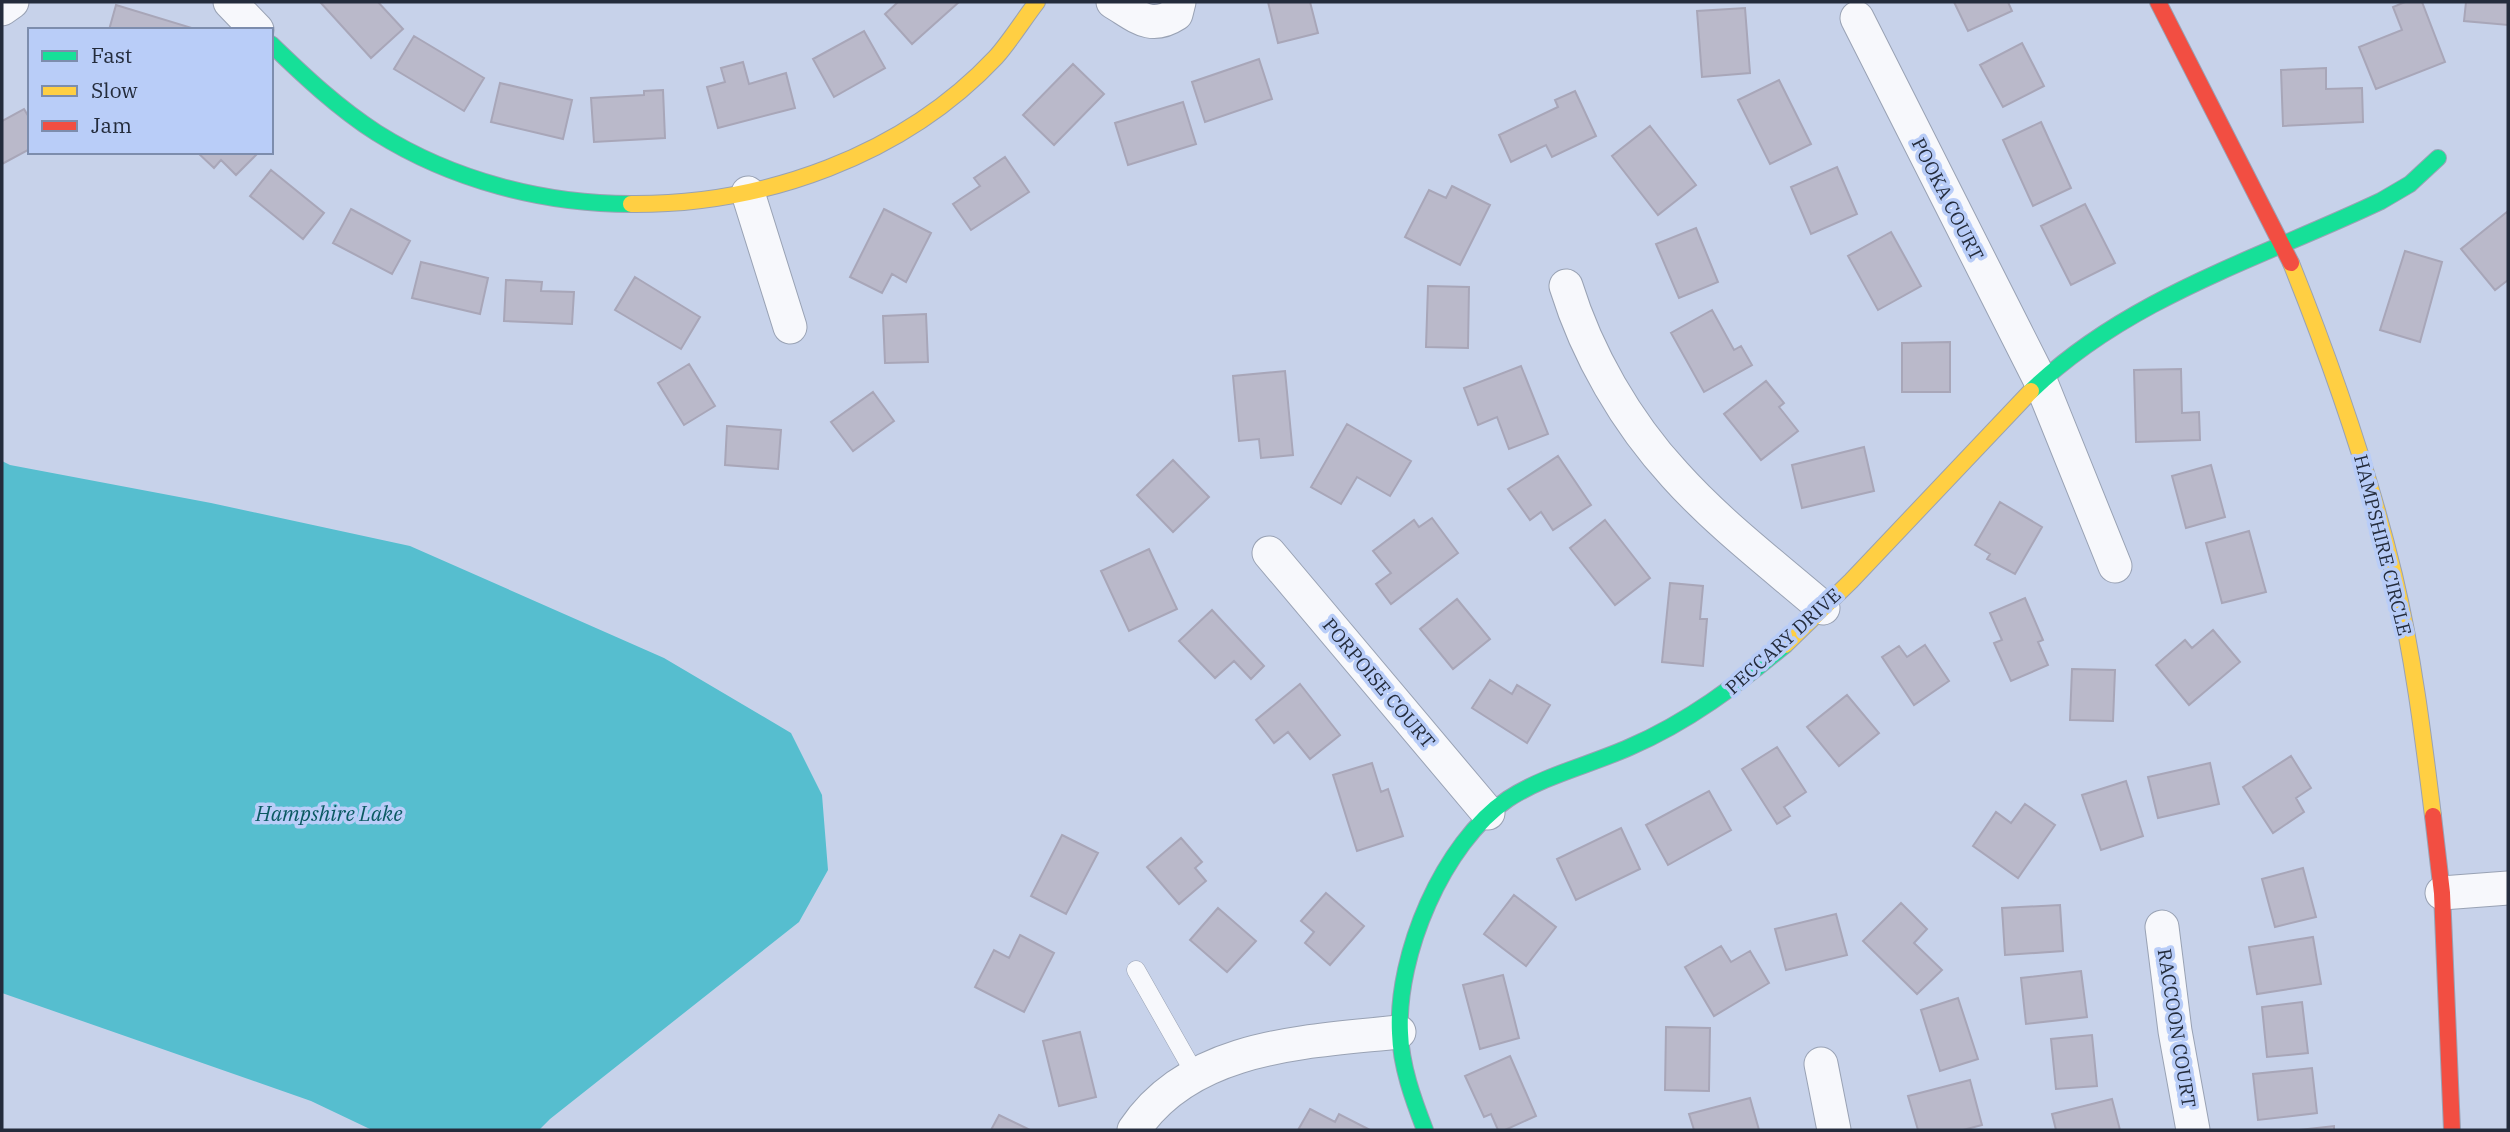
<svg xmlns="http://www.w3.org/2000/svg" width="2510" height="1132" viewBox="0 0 2510 1132" font-family="'IBM Plex Serif',serif">
<style>
.water{fill:#56becf}
.building{fill:#bab9ca;stroke:#a8a6b8;stroke-width:2}
.lines{fill:none;stroke-linecap:round;stroke-linejoin:round}
.lane-casing{stroke:#99a2b4;stroke-width:19}
.street-casing{stroke:#99a2b4;stroke-width:35}
.fast-casing{stroke:#99a2b4;stroke-width:18}
.slow-casing{stroke:#99a2b4;stroke-width:18}
.jam-casing{stroke:#99a2b4;stroke-width:18}
.lane{stroke:#f7f8fc;stroke-width:18}
.street{stroke:#f7f8fc;stroke-width:33}
.fast{stroke:#16e098;stroke-width:16}
.slow{stroke:#ffcf43;stroke-width:16}
.jam{stroke:#f24e42;stroke-width:16}
.labels{text-anchor:middle;dominant-baseline:central;stroke-width:7;stroke-linejoin:round;paint-order:stroke}
.street-label{font-size:19px;fill:#242c3c;stroke:#b9cdf8}
.water-label{font-size:21px;font-style:italic;fill:#0a5961;stroke:#b9cdf8}
</style>
<rect width="100%" height="100%" fill="#c7d2ea"/>
<!-- water -->
<path class="water" d="M 2,461 L 10,465 L 211,503 L 410,546 L 664,658 L 791,733 L 822,795 L 828,870 L 799,922 L 550,1119 L 539,1130 L 372,1130 L 311,1101 L 2,993 Z"/>
<!-- building -->
<path class="building" d="M 320,2 L 378,2 L 403,29 L 371,58 Z
M 898,2 L 959,2 L 912,44 L 885,14 Z
M 1268,2 L 1310,2 L 1318,33 L 1278,43 Z
M 1954,2 L 2008,2 L 2012,11 L 1968,31 Z
M 2405,2 L 2422,2 L 2445,62 L 2376,89 L 2359,47 L 2402,30 L 2393,7 Z
M 2466,2 L 2508,2 L 2508,25 L 2464,21 Z
M 116,5 L 192,28 L 191,30 L 109,30 Z
M 1745,8 L 1750,73 L 1702,77 L 1697,11 Z
M 864,31 L 885,68 L 834,97 L 813,59 Z
M 414,36 L 484,78 L 464,111 L 394,69 Z
M 2022,43 L 2044,86 L 2003,107 L 1980,65 Z
M 1259,59 L 1272,99 L 1205,122 L 1192,82 Z
M 743,62 L 749,84 L 786,73 L 795,108 L 718,128 L 707,87 L 725,82 L 721,68 Z
M 1073,64 L 1104,94 L 1054,145 L 1023,115 Z
M 2326,68 L 2326,89 L 2362,88 L 2363,122 L 2283,126 L 2281,70 Z
M 1779,80 L 1811,144 L 1770,164 L 1738,100 Z
M 500,83 L 572,100 L 563,139 L 491,122 Z
M 663,90 L 665,138 L 594,142 L 591,98 L 644,95 L 644,91 Z
M 1575,91 L 1596,136 L 1552,157 L 1546,145 L 1511,162 L 1499,135 L 1558,107 L 1555,100 Z
M 1183,102 L 1196,144 L 1128,165 L 1115,123 Z
M 24,109 L 30,119 L 30,149 L 2,164 L 2,121 Z
M 2041,122 L 2071,188 L 2033,206 L 2003,140 Z
M 1650,126 L 1696,185 L 1658,215 L 1612,156 Z
M 197,152 L 259,152 L 236,175 L 221,160 L 214,168 Z
M 1005,157 L 1029,192 L 971,230 L 953,204 L 980,186 L 974,178 Z
M 1837,167 L 1857,214 L 1811,234 L 1791,187 Z
M 271,170 L 324,213 L 303,239 L 250,196 Z
M 1452,186 L 1490,205 L 1460,265 L 1405,237 L 1429,190 L 1446,198 Z
M 2085,204 L 2115,263 L 2071,285 L 2041,226 Z
M 351,209 L 410,241 L 392,274 L 333,243 Z
M 884,209 L 931,233 L 906,282 L 892,274 L 882,293 L 850,277 Z
M 2508,211 L 2508,280 L 2495,290 L 2461,249 Z
M 1696,228 L 1718,282 L 1679,298 L 1656,244 Z
M 1891,232 L 1921,286 L 1878,310 L 1848,256 Z
M 2405,251 L 2442,262 L 2420,342 L 2380,330 Z
M 421,262 L 488,278 L 480,314 L 412,298 Z
M 635,277 L 700,317 L 681,349 L 615,310 Z
M 506,280 L 542,282 L 541,291 L 574,292 L 572,324 L 504,321 Z
M 1428,286 L 1469,287 L 1468,348 L 1426,347 Z
M 1712,310 L 1734,350 L 1741,346 L 1752,365 L 1704,392 L 1671,333 Z
M 926,314 L 928,362 L 885,363 L 883,316 Z
M 1950,342 L 1950,392 L 1902,392 L 1902,343 Z
M 689,364 L 715,406 L 684,425 L 658,383 Z
M 1521,366 L 1548,434 L 1509,449 L 1497,417 L 1478,425 L 1464,388 Z
M 2181,369 L 2182,413 L 2199,412 L 2200,440 L 2136,442 L 2134,370 Z
M 1285,371 L 1293,455 L 1261,458 L 1259,439 L 1239,441 L 1233,376 Z
M 1766,381 L 1784,403 L 1779,407 L 1798,431 L 1761,460 L 1724,414 Z
M 873,392 L 894,421 L 853,451 L 831,422 Z
M 1347,424 L 1411,461 L 1390,496 L 1357,477 L 1341,504 L 1311,487 Z
M 727,426 L 781,430 L 778,469 L 725,465 Z
M 1864,447 L 1874,491 L 1802,508 L 1792,465 Z
M 1558,456 L 1591,505 L 1553,530 L 1541,512 L 1530,520 L 1508,489 Z
M 1173,460 L 1209,497 L 1173,532 L 1137,495 Z
M 2211,465 L 2225,517 L 2186,528 L 2172,476 Z
M 2000,502 L 2042,527 L 2015,574 L 1987,559 L 1990,554 L 1975,545 Z
M 1432,518 L 1458,553 L 1391,604 L 1376,584 L 1391,573 L 1373,551 L 1414,520 L 1419,527 Z
M 1605,520 L 1650,578 L 1615,605 L 1570,548 Z
M 2249,531 L 2266,592 L 2222,603 L 2206,543 Z
M 1149,549 L 1177,609 L 1129,631 L 1101,571 Z
M 1670,583 L 1703,586 L 1700,619 L 1707,619 L 1703,666 L 1662,662 Z
M 2025,598 L 2043,640 L 2038,642 L 2048,665 L 2011,681 L 1994,643 L 2002,640 L 1990,613 Z
M 1457,599 L 1490,639 L 1453,669 L 1420,629 Z
M 1212,610 L 1264,666 L 1251,679 L 1234,661 L 1215,678 L 1179,641 Z
M 2213,630 L 2240,662 L 2189,705 L 2156,665 L 2185,640 L 2192,648 Z
M 1925,645 L 1949,681 L 1914,705 L 1882,657 L 1899,646 L 1907,657 Z
M 2072,669 L 2115,670 L 2113,721 L 2070,720 Z
M 1490,680 L 1512,694 L 1517,685 L 1550,705 L 1527,743 L 1472,708 Z
M 1300,684 L 1340,735 L 1310,759 L 1288,732 L 1274,743 L 1256,720 Z
M 1847,695 L 1879,733 L 1839,766 L 1807,727 Z
M 1777,747 L 1806,792 L 1784,807 L 1790,816 L 1777,824 L 1742,769 Z
M 2291,756 L 2311,788 L 2296,798 L 2304,812 L 2273,833 L 2243,787 Z
M 1372,763 L 1381,792 L 1388,789 L 1403,836 L 1357,851 L 1333,775 Z
M 2210,763 L 2219,804 L 2158,818 L 2148,777 Z
M 2126,781 L 2143,836 L 2101,850 L 2082,795 Z
M 1709,791 L 1731,830 L 1668,865 L 1646,825 Z
M 2025,804 L 2055,825 L 2018,878 L 1973,846 L 1996,812 L 2011,823 Z
M 1621,828 L 1640,869 L 1576,900 L 1557,859 Z
M 1062,835 L 1098,853 L 1066,914 L 1031,896 Z
M 1181,838 L 1202,862 L 1195,868 L 1206,881 L 1179,904 L 1147,867 Z
M 2303,868 L 2316,917 L 2275,927 L 2262,879 Z
M 1326,893 L 1364,926 L 1330,965 L 1305,943 L 1314,932 L 1301,921 Z
M 1514,895 L 1556,927 L 1526,966 L 1484,934 Z
M 1901,903 L 1927,929 L 1914,943 L 1942,970 L 1917,994 L 1863,941 Z
M 2060,905 L 2063,951 L 2005,955 L 2002,908 Z
M 1218,908 L 1256,941 L 1227,972 L 1190,940 Z
M 1836,914 L 1847,955 L 1786,970 L 1775,929 Z
M 1020,935 L 1054,953 L 1024,1012 L 975,987 L 994,950 L 1009,958 Z
M 2313,937 L 2321,984 L 2257,994 L 2249,947 Z
M 1721,946 L 1731,962 L 1750,951 L 1769,983 L 1714,1016 L 1685,967 Z
M 2081,971 L 2087,1017 L 2026,1024 L 2021,978 Z
M 1503,975 L 1519,1038 L 1480,1049 L 1463,985 Z
M 1958,998 L 1978,1059 L 1940,1071 L 1921,1010 Z
M 2302,1002 L 2308,1053 L 2267,1057 L 2262,1007 Z
M 1666,1027 L 1710,1028 L 1709,1091 L 1665,1090 Z
M 1080,1032 L 1096,1097 L 1059,1106 L 1043,1041 Z
M 2092,1035 L 2097,1086 L 2056,1089 L 2051,1039 Z
M 1510,1056 L 1536,1116 L 1505,1130 L 1498,1130 L 1491,1114 L 1484,1117 L 1465,1076 Z
M 2312,1068 L 2317,1113 L 2258,1120 L 2253,1074 Z
M 1970,1080 L 1982,1125 L 1963,1130 L 1918,1130 L 1908,1096 Z
M 1750,1098 L 1759,1130 L 1694,1130 L 1689,1114 Z
M 2112,1099 L 2120,1130 L 2056,1130 L 2052,1114 Z
M 1310,1109 L 1335,1122 L 1339,1114 L 1370,1130 L 1298,1130 Z
M 999,1115 L 1030,1130 L 991,1130 Z
M 2334,1126 L 2334,1130 L 2299,1130 Z"/>
<g class="lines">
<!-- lane casing -->
<g class="lane-casing">
<path id="lane" d="M 1136,970 L 1195,1074"/>
</g>
<!-- street casing -->
<g class="street-casing">
<path id="street" d="M 230,2 L 257,30
M 1113,2 C 1137,16 1150,31 1176,14 L 1179,2
M 2,9 L 12,2
M 1857,18 L 2040,380 L 2115,566
M 748,193 L 790,327
M 1566,286 C 1587,354 1626,422 1675,475 C 1719,524 1773,565 1823,608
M 1269,553 L 1488,813
M 2442,893 L 2508,888
M 2162,927 L 2175,1031 L 2193,1130
M 1821,1064 L 1834,1130
M 1134,1130 C 1191,1044 1307,1042 1399,1032"/>
</g>
<!-- fast casing -->
<g class="fast-casing">
<path id="fast" d="M 271,44 C 304,76 338,108 377,133 C 452,180 543,204 631,204
M 2031,391 C 2128,297 2261,258 2381,201 L 2410,184 L 2438,158
M 1425,1130 C 1413,1099 1401,1066 1400,1033 C 1396,955 1443,843 1508,799 C 1545,775 1590,765 1630,747 C 1688,722 1737,685 1785,645"/>
</g>
<!-- slow casing -->
<g class="slow-casing">
<path id="slow" d="M 631,204 C 764,205 903,156 996,57 C 1011,40 1023,20 1037,2
M 2291,263 C 2332,365 2368,468 2394,575 C 2413,654 2423,735 2433,816
M 1785,645 L 1851,581 L 2031,391"/>
</g>
<!-- jam casing -->
<g class="jam-casing">
<path id="jam" d="M 2158,2 L 2291,263
M 2433,816 L 2442,893 L 2452,1130"/>
</g>
<!-- lane -->
<use href="#lane" class="lane"/>
<!-- street -->
<use href="#street" class="street"/>
<!-- fast -->
<use href="#fast" class="fast"/>
<!-- slow -->
<use href="#slow" class="slow"/>
<!-- jam -->
<use href="#jam" class="jam"/>
</g>
<g class="labels">
<!-- street labels -->
<g class="street-label">
<text transform="translate(1948 199) rotate(63)">POOKA COURT</text>
<text transform="translate(2383 545) rotate(76)">HAMPSHIRE CIRCLE</text>
<text transform="translate(1783 641) rotate(-42)">PECCARY DRIVE</text>
<text transform="translate(1379 683) rotate(50)">PORPOISE COURT</text>
<text transform="translate(2177 1028) rotate(81)">RACCOON COURT</text>
</g>
<!-- water labels -->
<g class="water-label">
<text x="329" y="813">Hampshire Lake</text>
</g>
</g>
<!-- border -->
<rect width="2510" height="1132" fill="none" stroke="#242c3c" stroke-width="7"/>
<!-- legend -->
<rect x="28" y="28" width="245" height="126" fill="#b9cdf8" stroke="#7d8dad" stroke-width="2"/>
<rect x="42" y="51" width="35" height="10" fill="#16e098" stroke="#7d8dad" stroke-width="2"/>
<text x="91" y="63" font-size="21" fill="#242c3c">Fast</text>
<rect x="42" y="86" width="35" height="10" fill="#ffcf43" stroke="#7d8dad" stroke-width="2"/>
<text x="91" y="98" font-size="21" fill="#242c3c">Slow</text>
<rect x="42" y="121" width="35" height="10" fill="#f24e42" stroke="#7d8dad" stroke-width="2"/>
<text x="91" y="133" font-size="21" fill="#242c3c">Jam</text>
</svg>
